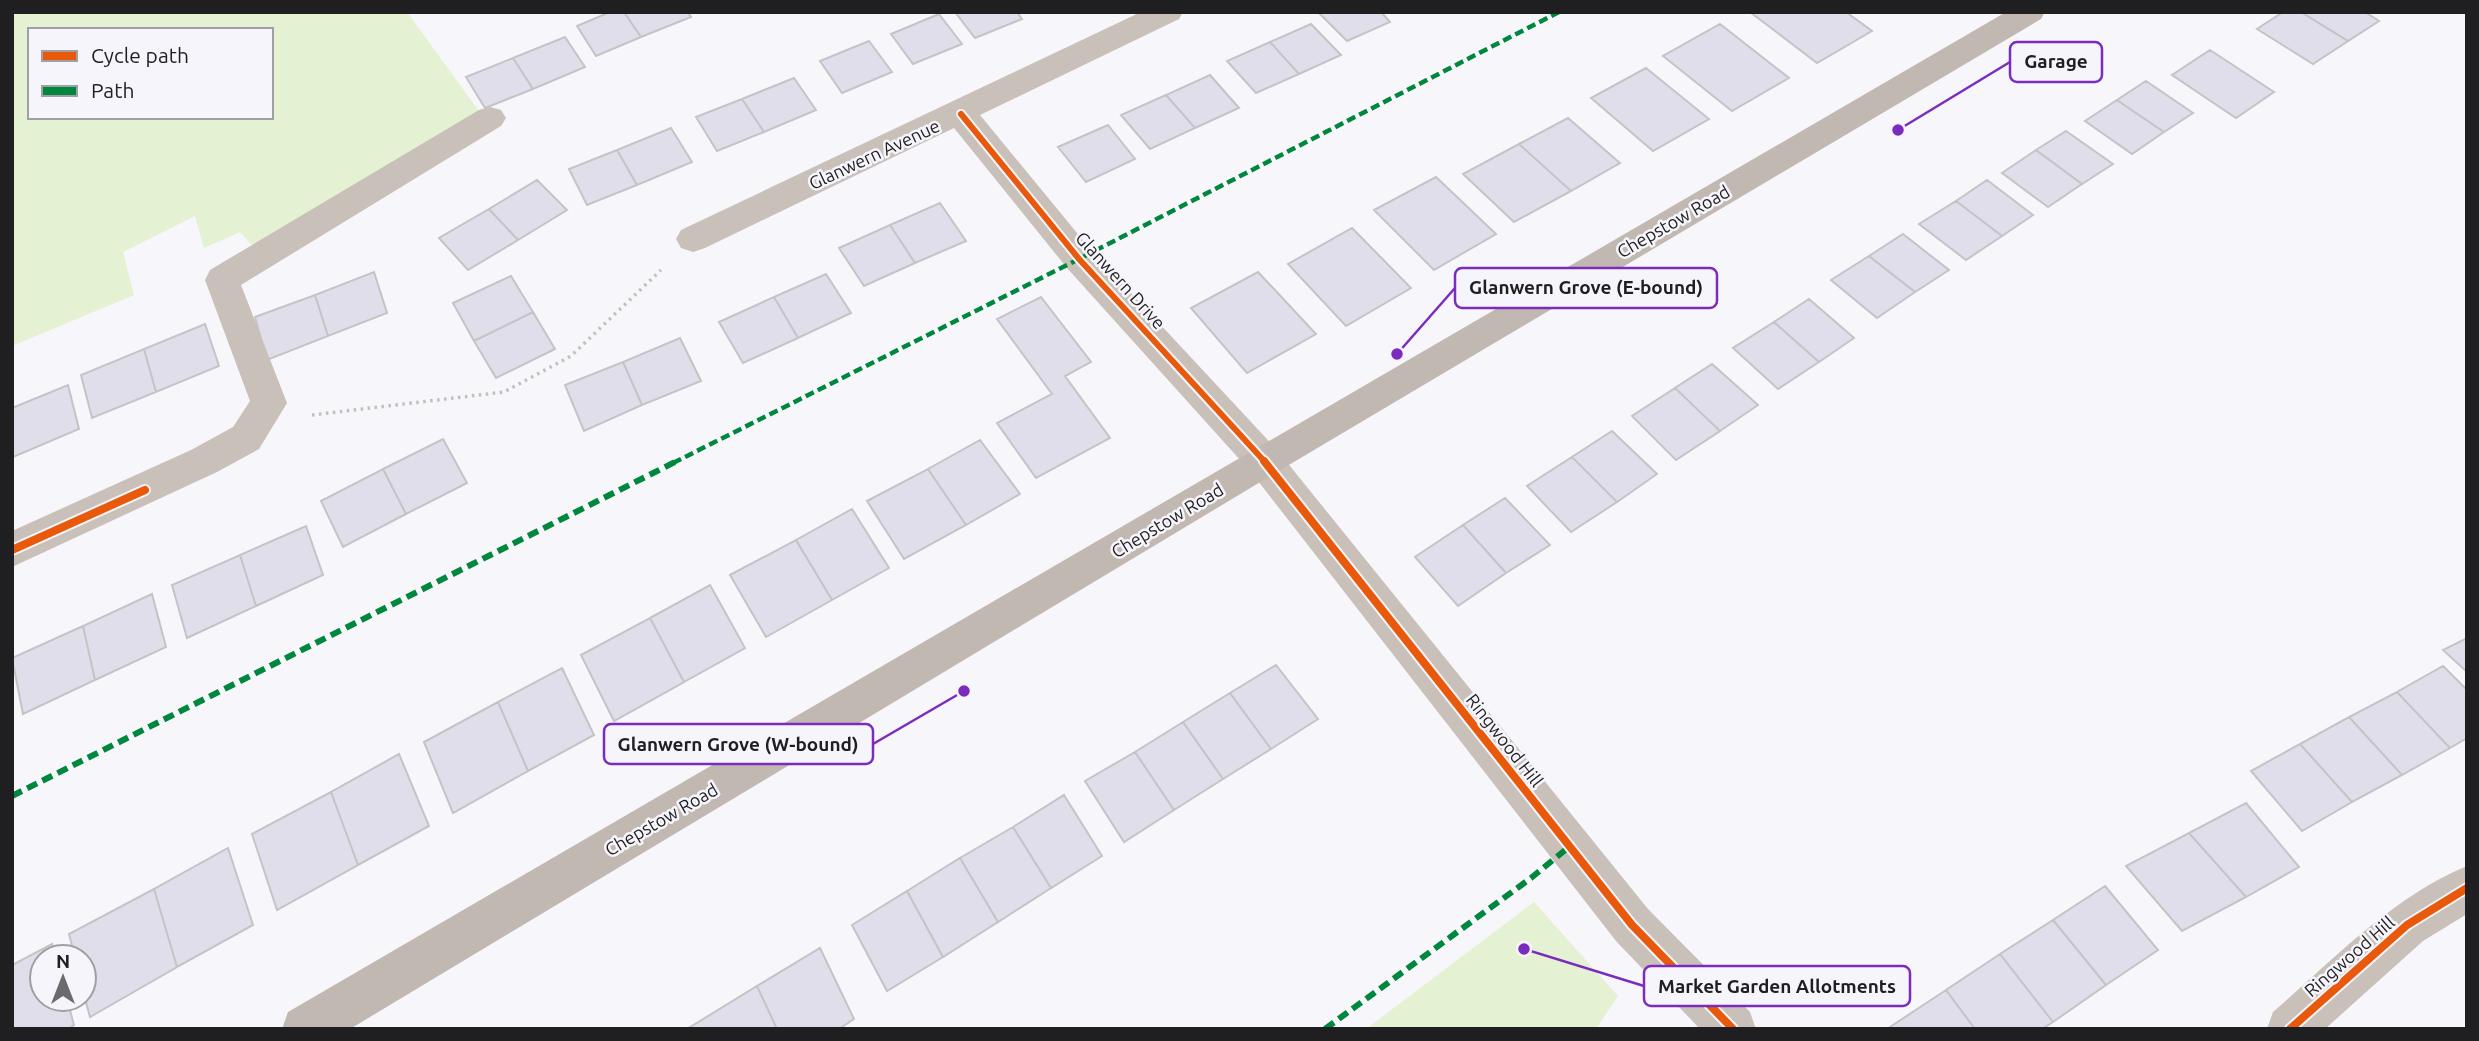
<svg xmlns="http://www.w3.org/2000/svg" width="2479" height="1041" viewBox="0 0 2479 1041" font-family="Ubuntu,sans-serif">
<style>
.green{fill:#e4f2d3;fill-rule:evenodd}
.building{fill:#dfdeea;stroke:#c4c4c7;stroke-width:2}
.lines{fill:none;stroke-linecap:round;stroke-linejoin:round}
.path{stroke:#c4bfbc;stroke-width:3.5;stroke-dasharray:2.5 4.5;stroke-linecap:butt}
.minor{fill:#c8c0b9;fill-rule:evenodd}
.major{fill:#c1b8b1;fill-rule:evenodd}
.quiet-far1{stroke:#00873e;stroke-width:4.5;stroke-dasharray:9 4.5;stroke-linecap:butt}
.quiet{stroke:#00873e;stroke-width:6;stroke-dasharray:11 6;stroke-linecap:butt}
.cycleway-far1-casing{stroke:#f6f5fb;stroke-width:10}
.cycleway-casing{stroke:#f6f5fb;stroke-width:12}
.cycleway-far1{stroke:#e8590c;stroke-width:6}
.cycleway{stroke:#e8590c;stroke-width:8}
.labels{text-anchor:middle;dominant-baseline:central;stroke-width:5;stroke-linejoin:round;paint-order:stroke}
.street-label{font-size:18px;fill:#1f1e20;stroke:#f6f5fb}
.leader{fill:none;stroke:#7b2cbf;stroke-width:2.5}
.callout-dot{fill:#7b2cbf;stroke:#f6f5fb;stroke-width:2.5}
.callout{fill:#f6f5fb;stroke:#7b2cbf;stroke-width:2.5}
.callout-label{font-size:19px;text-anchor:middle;font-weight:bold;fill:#1f1e20}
</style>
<rect width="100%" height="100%" fill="#f7f6fa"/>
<!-- green -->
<path class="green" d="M 12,12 L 407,12 L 487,122 L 263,258 L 240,232 L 204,248 L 195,216 L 123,252 L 134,295 L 12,346 ZM 30,30 L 271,30 L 271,117 L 30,117 Z
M 1534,902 L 1618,996 L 1596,1029 L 1366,1029 Z"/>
<!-- building -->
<path class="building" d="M 610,12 L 624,12 L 641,37 L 596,56 L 577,26 Z
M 624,12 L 688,12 L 691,17 L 641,37 Z
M 955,12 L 1017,12 L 1022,19 L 975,38 Z
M 1318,12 L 1381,12 L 1390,22 L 1347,41 Z
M 1750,12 L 1846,12 L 1872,31 L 1817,63 Z
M 2283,12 L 2301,12 L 2348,41 L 2313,64 L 2257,29 Z
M 2301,12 L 2365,12 L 2379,21 L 2348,41 Z
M 939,14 L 962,44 L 913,64 L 891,34 Z
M 1311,24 L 1341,55 L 1299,74 L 1270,42 Z
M 1720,24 L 1789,78 L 1732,111 L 1663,56 Z
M 565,37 L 585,67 L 533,89 L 513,58 Z
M 869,41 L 892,72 L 842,93 L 820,61 Z
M 1270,42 L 1299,74 L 1256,93 L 1227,61 Z
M 2210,50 L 2274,92 L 2236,118 L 2172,75 Z
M 513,58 L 533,89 L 485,108 L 466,77 Z
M 1646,68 L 1709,119 L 1653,151 L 1591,98 Z
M 1210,75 L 1239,108 L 1195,128 L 1166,95 Z
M 794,78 L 816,110 L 764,132 L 742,99 Z
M 2146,81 L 2193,113 L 2164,132 L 2117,100 Z
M 1166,95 L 1195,128 L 1150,149 L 1121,115 Z
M 742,99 L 764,132 L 717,151 L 696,117 Z
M 2117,100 L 2164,132 L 2132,154 L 2085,121 Z
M 1568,118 L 1620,163 L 1571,191 L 1519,144 Z
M 1108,125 L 1135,159 L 1086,182 L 1058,147 Z
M 671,128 L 692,162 L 637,185 L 617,150 Z
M 2066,131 L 2113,164 L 2082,184 L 2036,150 Z
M 1519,144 L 1571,191 L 1514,222 L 1463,174 Z
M 617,150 L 637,185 L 587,205 L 569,169 Z
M 2036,150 L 2082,184 L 2048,207 L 2002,173 Z
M 1436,177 L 1496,234 L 1434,270 L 1374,210 Z
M 537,180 L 567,210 L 518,240 L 489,209 Z
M 1987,180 L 2033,215 L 2002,236 L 1956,201 Z
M 1956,201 L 2002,236 L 1966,260 L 1919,224 Z
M 940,203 L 966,241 L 915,263 L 890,225 Z
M 489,209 L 518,240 L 468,270 L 439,238 Z
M 890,225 L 915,263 L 864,286 L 839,248 Z
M 1352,228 L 1411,288 L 1346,326 L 1288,264 Z
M 1903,234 L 1949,270 L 1915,292 L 1869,256 Z
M 1869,256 L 1915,292 L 1877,318 L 1831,280 Z
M 374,272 L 387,313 L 328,336 L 315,295 Z
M 1258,272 L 1316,334 L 1247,373 L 1191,308 Z
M 826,274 L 851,313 L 798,338 L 774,297 Z
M 511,276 L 533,312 L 474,341 L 453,303 Z
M 315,295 L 328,336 L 267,360 L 255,317 Z
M 774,297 L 798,338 L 743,363 L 719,322 Z
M 1041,297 L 1091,362 L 1065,376 L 1110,438 L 1036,478 L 997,423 L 1052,394 L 997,319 Z
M 1809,299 L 1854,338 L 1819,362 L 1774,322 Z
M 533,312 L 555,349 L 496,378 L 474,341 Z
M 1774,322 L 1819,362 L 1778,389 L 1733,348 Z
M 205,324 L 219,366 L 156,392 L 144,349 Z
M 680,338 L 701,381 L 642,405 L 623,362 Z
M 144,349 L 156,392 L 92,418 L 81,375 Z
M 623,362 L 642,405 L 584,431 L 565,385 Z
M 1712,364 L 1758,405 L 1720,431 L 1675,388 Z
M 68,385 L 79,429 L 13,457 L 12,408 Z
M 1675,388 L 1720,431 L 1676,460 L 1632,416 Z
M 1612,431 L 1657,474 L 1617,502 L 1572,457 Z
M 443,439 L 467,483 L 406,514 L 383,469 Z
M 980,440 L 1020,494 L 966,525 L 928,469 Z
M 1572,457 L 1617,502 L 1571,532 L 1527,486 Z
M 383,469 L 406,514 L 343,547 L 321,501 Z
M 928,469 L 966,525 L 904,559 L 867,501 Z
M 1505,498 L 1550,545 L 1506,573 L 1463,525 Z
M 852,509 L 889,568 L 832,600 L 796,540 Z
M 1463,525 L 1506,573 L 1458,606 L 1415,557 Z
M 306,526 L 323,575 L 256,606 L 240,555 Z
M 796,540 L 832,600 L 766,637 L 730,575 Z
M 240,555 L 256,606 L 187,638 L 172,585 Z
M 710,585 L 745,648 L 684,682 L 650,618 Z
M 152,594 L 166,647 L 95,680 L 83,626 Z
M 650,618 L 684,682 L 614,721 L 581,655 Z
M 83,626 L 95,680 L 23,714 L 12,658 Z
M 2467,638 L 2467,672 L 2443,650 Z
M 1276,665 L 1318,719 L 1271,749 L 1230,693 Z
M 2443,666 L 2467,690 L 2467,738 L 2450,748 L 2397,692 Z
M 562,668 L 594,735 L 528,771 L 498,702 Z
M 2397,692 L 2450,748 L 2402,775 L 2349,717 Z
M 1230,693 L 1271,749 L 1223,779 L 1183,722 Z
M 498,702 L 528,771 L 453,813 L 424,742 Z
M 2349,717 L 2402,775 L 2352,802 L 2300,744 Z
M 1183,722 L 1223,779 L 1174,810 L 1135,752 Z
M 2300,744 L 2352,802 L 2302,831 L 2251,771 Z
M 1135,752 L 1174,810 L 1124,842 L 1085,781 Z
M 399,754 L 429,826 L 358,865 L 331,792 Z
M 331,792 L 358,865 L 277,910 L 252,834 Z
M 1064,795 L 1102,856 L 1051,888 L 1013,827 Z
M 2246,803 L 2299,867 L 2246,897 L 2189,833 Z
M 1013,827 L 1051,888 L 998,922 L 960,858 Z
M 2189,833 L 2246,897 L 2182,931 L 2126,866 Z
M 228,848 L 253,925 L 177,967 L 154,889 Z
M 960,858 L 998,922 L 943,957 L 907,891 Z
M 2105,886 L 2158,950 L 2106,985 L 2053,920 Z
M 154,889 L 177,967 L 90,1017 L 84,995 L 84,957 L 75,957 L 69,934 Z
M 907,891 L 943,957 L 887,991 L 852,925 Z
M 2053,920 L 2106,985 L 2053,1022 L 2000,954 Z
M 52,944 L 56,957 L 42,957 L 42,999 L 67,999 L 74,1025 L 68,1029 L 12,1029 L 12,965 Z
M 820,948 L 854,1019 L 839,1029 L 777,1029 L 757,986 Z
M 2000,954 L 2053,1022 L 2042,1029 L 1975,1029 L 1946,990 Z
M 757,986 L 777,1029 L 687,1029 Z
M 1946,990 L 1975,1029 L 1891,1029 L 1890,1027 Z"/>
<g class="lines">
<!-- path -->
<path class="path" d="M 312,415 L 504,392 L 571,356 L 661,270"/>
<!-- minor -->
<path class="minor" d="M 1141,12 L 1183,12 L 1179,19 L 980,115 L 1091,250 L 1277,450 L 1648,909 L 1750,1012 L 1756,1029 L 1700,1029 L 1616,941 L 1251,472 L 1067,268 L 954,128 L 705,248 L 693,252 L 681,248 L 676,239 L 681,230 Z
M 490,107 L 501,110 L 506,118 L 501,126 L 241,285 L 287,403 L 259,449 L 217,472 L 12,567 L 12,531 L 191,450 L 233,427 L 250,401 L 205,280 L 210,270 L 479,110 Z
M 2467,866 L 2467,914 L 2423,941 L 2325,1029 L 2267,1029 L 2273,1012 C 2333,960 2392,897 2467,866 Z"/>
<!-- major -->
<path class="major" d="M 2006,12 L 2045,12 L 2041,19 L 1277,472 L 350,1029 L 282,1029 L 288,1012 Z"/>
<!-- quiet-far1 -->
<path class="quiet-far1" d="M 673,463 L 1079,259 L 1559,12"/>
<!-- quiet -->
<path class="quiet" d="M 12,796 L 677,461
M 1325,1029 L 1531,878 L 1570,846"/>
<!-- cycleway-far1 casing -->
<g class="cycleway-far1-casing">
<path id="cycleway-far1" d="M 961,114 L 1079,259 L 1266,463"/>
</g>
<!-- cycleway casing -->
<g class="cycleway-casing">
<path id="cycleway" d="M 1264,461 L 1632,925 L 1733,1029
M 12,550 L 145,490
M 2290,1029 L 2407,925 L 2467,888"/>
</g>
<!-- cycleway-far1 -->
<use href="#cycleway-far1" class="cycleway-far1"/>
<!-- cycleway -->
<use href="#cycleway" class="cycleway"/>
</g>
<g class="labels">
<!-- street labels -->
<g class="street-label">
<text transform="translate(874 154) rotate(-25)">Glanwern Avenue</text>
<text transform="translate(1673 221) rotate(-30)">Chepstow Road</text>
<text transform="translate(1121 280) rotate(48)">Glanwern Drive</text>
<text transform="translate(1167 520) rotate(-31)">Chepstow Road</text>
<text transform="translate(1505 740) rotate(52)">Ringwood Hill</text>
<text transform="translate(661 819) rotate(-30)">Chepstow Road</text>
<text transform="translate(2349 956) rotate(-41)">Ringwood Hill</text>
</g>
</g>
<!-- callouts -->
<path class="leader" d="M1898 130L2010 62M1397 354L1455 288M964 691L873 744M1524 949L1644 986"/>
<g class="callout-dot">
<circle cx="1898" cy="130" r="7"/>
<circle cx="1397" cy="354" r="7"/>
<circle cx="964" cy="691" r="7"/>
<circle cx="1524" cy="949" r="7"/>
</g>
<g class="callout">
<rect x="2010" y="42" width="92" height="40" rx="7"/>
<rect x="1455" y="268" width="262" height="40" rx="7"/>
<rect x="604" y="724" width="269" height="40" rx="7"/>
<rect x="1644" y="966" width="266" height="40" rx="7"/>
</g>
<g class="callout-label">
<text x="2056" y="68">Garage</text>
<text x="1586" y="294">Glanwern Grove (E-bound)</text>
<text x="738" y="751">Glanwern Grove (W-bound)</text>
<text x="1777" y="993">Market Garden Allotments</text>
</g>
<!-- border -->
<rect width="2479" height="1041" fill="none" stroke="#1f1e20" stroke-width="28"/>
<!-- legend -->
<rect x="28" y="28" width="245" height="91" fill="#f6f5fb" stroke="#a09fa3" stroke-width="2"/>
<rect x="42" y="51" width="35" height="10" fill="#e8590c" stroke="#a09fa3" stroke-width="2"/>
<text x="91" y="63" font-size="21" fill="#1f1e20">Cycle path</text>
<rect x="42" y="86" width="35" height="10" fill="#00873e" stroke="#a09fa3" stroke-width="2"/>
<text x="91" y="98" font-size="21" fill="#1f1e20">Path</text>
<!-- north arrow -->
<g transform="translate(63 978)"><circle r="33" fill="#f6f5fb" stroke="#a09fa3" stroke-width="2"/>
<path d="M0-5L12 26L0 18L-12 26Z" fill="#6b6a6c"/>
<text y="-10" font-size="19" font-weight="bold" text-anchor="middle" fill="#1f1e20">N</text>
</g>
</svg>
